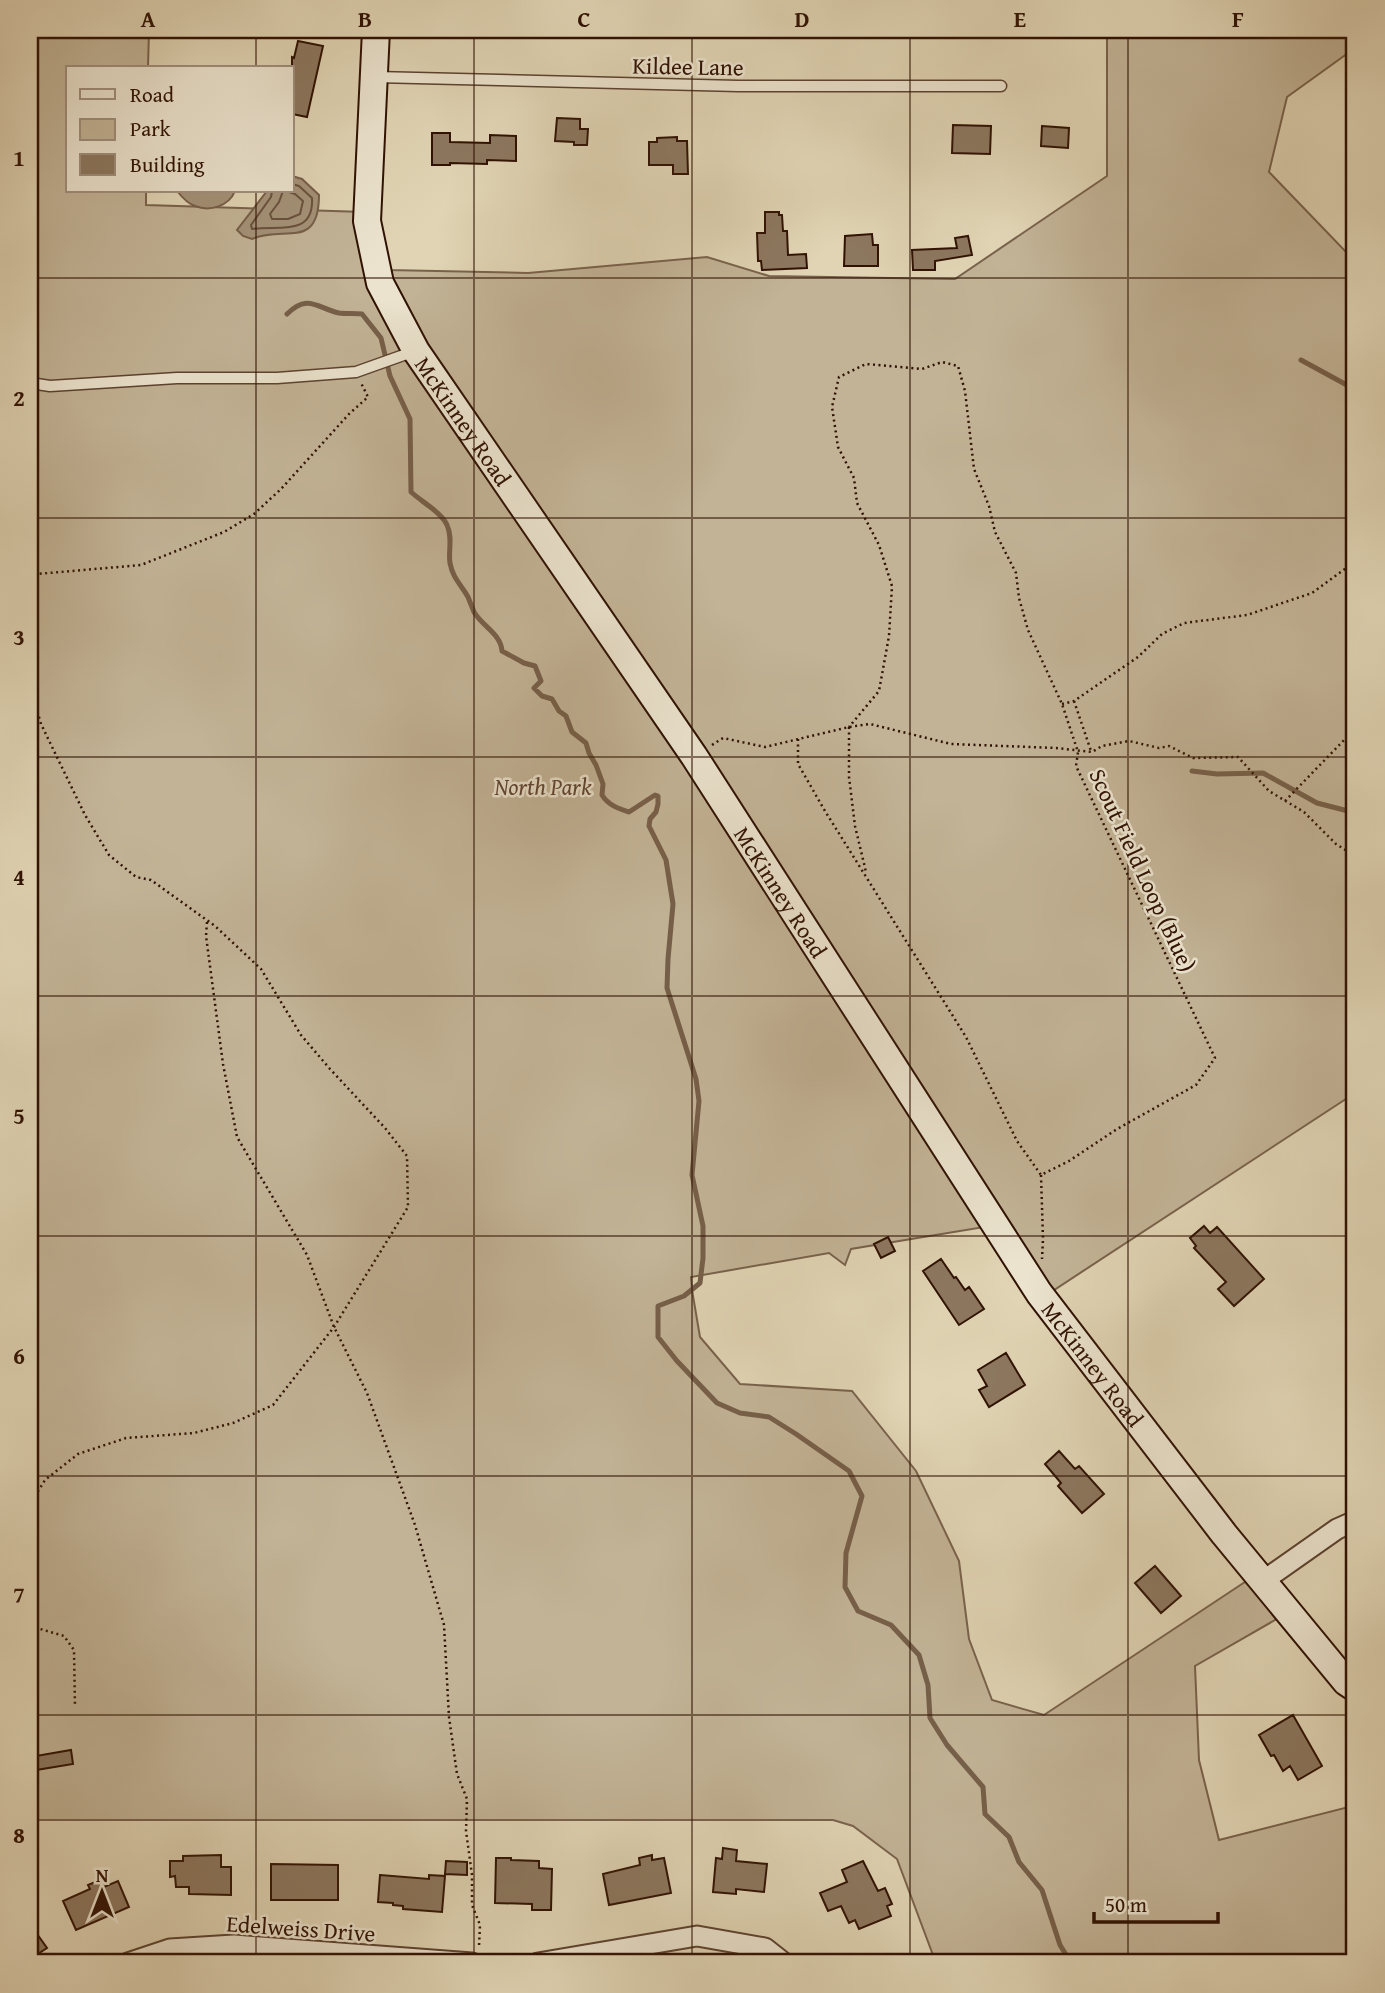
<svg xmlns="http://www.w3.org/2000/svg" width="1385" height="1993" viewBox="0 0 1385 1993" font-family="'Gentium Book Plus',serif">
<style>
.green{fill:#c2b396;stroke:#79624c;stroke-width:2}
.water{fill:#a49278;stroke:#765f49;stroke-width:2}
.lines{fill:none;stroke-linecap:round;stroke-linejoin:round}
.shore{stroke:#6a523e;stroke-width:2}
.stream{stroke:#765f49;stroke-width:5}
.building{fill:#8c775f;stroke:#301203;stroke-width:2}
.lane-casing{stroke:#5c422f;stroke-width:13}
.street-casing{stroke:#5c422f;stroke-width:23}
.secondary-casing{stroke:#301203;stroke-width:30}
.path{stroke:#301203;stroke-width:2.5;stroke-dasharray:2 3.5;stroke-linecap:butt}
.lane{stroke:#ebe3ce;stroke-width:10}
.street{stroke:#ebe3ce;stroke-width:19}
.secondary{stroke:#ebe3ce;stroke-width:26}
.grid{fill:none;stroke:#301203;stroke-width:2;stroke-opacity:0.55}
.labels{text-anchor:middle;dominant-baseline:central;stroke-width:5;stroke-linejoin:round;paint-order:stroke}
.street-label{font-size:23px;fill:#301203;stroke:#ebe3ce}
.park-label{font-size:23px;font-style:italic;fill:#5c422f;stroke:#ebe3ce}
.neatline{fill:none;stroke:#301203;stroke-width:2.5}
.grid-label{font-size:23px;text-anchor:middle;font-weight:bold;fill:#301203}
</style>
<rect width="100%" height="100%" fill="#e0d4b4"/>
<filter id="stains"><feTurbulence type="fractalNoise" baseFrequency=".00286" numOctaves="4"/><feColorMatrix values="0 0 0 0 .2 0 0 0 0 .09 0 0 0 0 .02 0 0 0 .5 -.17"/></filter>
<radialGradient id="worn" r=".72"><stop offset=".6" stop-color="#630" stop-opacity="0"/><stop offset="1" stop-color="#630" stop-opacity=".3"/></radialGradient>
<!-- green -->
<path class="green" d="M 30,30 L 149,30 L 148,68 L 68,68 L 68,191 L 146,191 L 146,205 L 364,212 L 388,270 L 528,273 L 707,257 L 769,276 L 952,279 L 955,279 L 1107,176 L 1107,30 L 1355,30 L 1355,48 L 1287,97 L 1269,172 L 1346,252 L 1355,251 L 1355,1093 L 1048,1294 L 1002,1224 L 851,1249 L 845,1265 L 829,1253 L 691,1277 L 692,1290 L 700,1337 L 740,1384 L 852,1391 L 916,1471 L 959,1561 L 969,1639 L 992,1700 L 1044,1715 L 1257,1574 L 1289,1612 L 1195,1666 L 1199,1760 L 1219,1840 L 1349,1807 L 1355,1798 L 1355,1963 L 936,1963 L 897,1859 L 853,1826 L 833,1820 L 30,1820 Z"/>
<!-- water -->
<path class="water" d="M 292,176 L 302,179 L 319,195 C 319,251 283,225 252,239 L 243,236 L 237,230 L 267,191 L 292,191 Z
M 177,191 L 235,191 C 229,206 210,212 195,206 C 188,204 181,196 177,191 Z"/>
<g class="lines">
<!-- shore -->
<path class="shore" d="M 272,191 L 271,197 L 251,225 L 252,229 C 278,225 314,237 312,198 L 299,186 L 292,184
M 283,191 L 279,202 L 270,214 L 272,219 L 288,219 L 300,214 L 303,201 L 295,194 L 286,191"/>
<!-- stream -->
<path class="stream" d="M 287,314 C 308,293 317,308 339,313 C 346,314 354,313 362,314 L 381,338 L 390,376 L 410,419 L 411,492 C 422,502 442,513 447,525 C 453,538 448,551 450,563 C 453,579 461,584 468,597 C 470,602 472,607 474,612 C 482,626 501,634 502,651 L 524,663 L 535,666 L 541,681 L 534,688 L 542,696 L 552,699 L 559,711 L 566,716 L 572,732 L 586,743 L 589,753 L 596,765 L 603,784 L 602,795 C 608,805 619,809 629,812 L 655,795 L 658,796 L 658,804 L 656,812 L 650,819 L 649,826 L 666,860 L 673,904 L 668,959 L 667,988 L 696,1079 L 699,1101 L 692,1175 L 703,1226 L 703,1258 L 700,1283 L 684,1296 L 658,1306 L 658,1337 L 677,1361 L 717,1403 L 740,1413 L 769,1417 L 796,1434 L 849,1471 L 862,1496 L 846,1553 L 845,1587 L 858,1611 L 891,1625 L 919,1655 L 928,1685 L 930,1718 L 947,1745 L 983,1787 L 985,1814 L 1009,1837 L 1019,1862 L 1042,1890 L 1060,1945 L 1071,1963
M 1301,360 L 1345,384 L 1355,386
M 1192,771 L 1217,774 L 1263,773 L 1317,803 L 1348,811 L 1355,810"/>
</g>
<!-- building -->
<path class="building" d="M 298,41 L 323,46 L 307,117 L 292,114 L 292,57 L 294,58 Z
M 557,118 L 580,119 L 580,129 L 588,129 L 587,145 L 574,145 L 574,142 L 555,141 Z
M 953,125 L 991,126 L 990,154 L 952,153 Z
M 1042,126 L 1069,128 L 1068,148 L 1041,146 Z
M 432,133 L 450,133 L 450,142 L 490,143 L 490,135 L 516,136 L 516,161 L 487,160 L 487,164 L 450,163 L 450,165 L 432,165 Z
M 677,137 L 677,141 L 687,141 L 688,174 L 673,174 L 673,165 L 649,165 L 649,142 L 657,142 L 657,138 Z
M 765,212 L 779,212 L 779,215 L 782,215 L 783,231 L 787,231 L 788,255 L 806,254 L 807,268 L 762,270 L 761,261 L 758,261 L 757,233 L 765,233 Z
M 872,234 L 873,245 L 878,245 L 878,266 L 844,266 L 845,236 Z
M 968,236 L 972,255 L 935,261 L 935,270 L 913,270 L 912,250 L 957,248 L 955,238 Z
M 1204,1226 L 1210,1233 L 1217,1227 L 1264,1279 L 1234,1306 L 1218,1289 L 1226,1282 L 1194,1248 L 1196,1246 L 1190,1238 Z
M 888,1237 L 895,1251 L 881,1258 L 874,1244 Z
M 941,1259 L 954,1278 L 956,1277 L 965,1290 L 969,1287 L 984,1309 L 959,1325 L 923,1271 Z
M 1006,1353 L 1025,1385 L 989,1407 L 979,1390 L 987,1386 L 978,1370 Z
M 1059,1451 L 1075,1469 L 1079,1466 L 1104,1494 L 1082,1513 L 1058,1486 L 1061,1483 L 1045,1464 Z
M 1155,1566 L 1181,1596 L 1161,1613 L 1135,1583 Z
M 1293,1715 L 1322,1766 L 1298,1780 L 1290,1766 L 1283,1771 L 1274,1755 L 1271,1756 L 1259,1735 Z
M 71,1750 L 73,1764 L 30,1771 L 30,1757 Z
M 723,1848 L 737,1850 L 736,1861 L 767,1864 L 764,1892 L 736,1889 L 736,1894 L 713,1892 L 716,1858 L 722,1859 Z
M 221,1855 L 221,1867 L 231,1867 L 231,1895 L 189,1894 L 189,1887 L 176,1887 L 175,1876 L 170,1877 L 170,1861 L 183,1861 L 183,1856 Z
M 652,1855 L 652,1860 L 664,1858 L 671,1893 L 609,1905 L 603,1874 L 640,1865 L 639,1858 Z
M 496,1858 L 511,1858 L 511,1860 L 539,1861 L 539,1868 L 552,1869 L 551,1910 L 532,1910 L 532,1904 L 495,1903 Z
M 446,1861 L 467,1862 L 467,1875 L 445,1874 Z
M 863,1861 L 878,1891 L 885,1888 L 892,1904 L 887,1906 L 891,1916 L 859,1929 L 855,1920 L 849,1923 L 841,1906 L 828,1911 L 820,1893 L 847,1882 L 842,1870 Z
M 271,1864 L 338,1865 L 338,1900 L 271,1900 Z
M 380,1875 L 429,1879 L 429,1875 L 445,1876 L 442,1912 L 403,1909 L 403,1906 L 393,1905 L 393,1903 L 378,1902 Z
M 100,1880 L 104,1887 L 118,1881 L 129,1907 L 76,1930 L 63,1901 L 90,1889 L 88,1885 Z
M 30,1924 L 47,1948 L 33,1957 L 30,1947 Z"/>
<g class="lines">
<!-- lane casing -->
<g class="lane-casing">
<path id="lane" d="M 375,77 L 738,86 L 1001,86
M 30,383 L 50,386 L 177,378 L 277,378 L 356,372 L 415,351"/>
</g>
<!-- street casing -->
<g class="street-casing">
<path id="street" d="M 1263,1581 L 1337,1529 L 1355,1521
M 128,1963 L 170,1949 L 234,1945 L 472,1963
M 538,1963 L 697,1936 L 765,1948 L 784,1963"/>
</g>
<!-- secondary casing -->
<g class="secondary-casing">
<g id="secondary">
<path id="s1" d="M 376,30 L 367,221 L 380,283 L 416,351 L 694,756 L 1039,1293 L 1224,1534 L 1346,1682 L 1355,1688"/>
</g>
</g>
<!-- path -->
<path class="path" d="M 30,592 L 37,574 L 141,565 L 224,532 L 254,514 L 281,489 L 349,414 L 368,397 L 361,383
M 30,685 L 41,724 L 85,815 L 109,855 L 136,877 L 151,880 L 215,926 L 261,969 L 301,1035 L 330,1069 L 385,1128 L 407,1156 L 408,1207 L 334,1327 L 273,1405 L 233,1423 L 194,1433 L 126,1438 L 78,1454 L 45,1480 L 30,1504
M 1074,701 L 1091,751
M 1062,704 L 1074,701 L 1138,657 L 1162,634 L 1184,623 L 1247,615 L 1312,593 L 1349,566 L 1355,558
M 849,727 L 849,777 L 855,826 L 866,872
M 798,739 L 798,764 L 825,811 L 966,1037 L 1017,1141 L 1041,1175 L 1069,1161 L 1117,1129 L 1196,1085 L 1215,1058 L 1076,766 L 1078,752 L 1062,704 L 1028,630 L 1019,598 L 1016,573 L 995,532 L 989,506 L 974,469 L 965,391 L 958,366 L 942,362 L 922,369 L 866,364 L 839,377 L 832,407 L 838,447 L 854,478 L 857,503 L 879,545 L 892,586 L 889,636 L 879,691 L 849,727
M 712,745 L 723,738 L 765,747 L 849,727 L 870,724 L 951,744 L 1056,748 L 1092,752 L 1102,746 L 1129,741 L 1159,748 L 1169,746 L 1193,758 L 1238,757 L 1269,791 L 1304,812 L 1336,844 L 1355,856
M 1285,801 L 1347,737 L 1355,732
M 207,922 L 206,936 L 223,1064 L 237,1137 L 307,1255 L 334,1327 L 367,1393 L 415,1525 L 444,1625 L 449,1717 L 457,1774 L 467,1799 L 466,1831 L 472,1875 L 472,1905 L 480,1925 L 479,1946
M 1041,1175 L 1043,1239 L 1042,1259
M 30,1626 L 64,1636 L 74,1650 L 75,1707"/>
<!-- lane -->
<use href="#lane" class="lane"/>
<!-- street -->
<use href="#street" class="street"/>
<!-- secondary -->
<use href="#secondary" class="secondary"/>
</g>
<!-- grid -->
<path class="grid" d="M 256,30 L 256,68M 474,30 L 474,1963M 692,30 L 692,1963M 910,30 L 910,1963M 1128,30 L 1128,1963M 256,191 L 256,1963M 30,278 L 1355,278M 30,518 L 1355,518M 30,757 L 1355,757M 30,996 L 1355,996M 30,1236 L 1355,1236M 30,1476 L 1355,1476M 30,1715 L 1355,1715"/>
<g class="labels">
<!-- street labels -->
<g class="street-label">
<text transform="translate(688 66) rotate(1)">Kildee Lane</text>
<text stroke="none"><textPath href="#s1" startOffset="416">McKinney Road</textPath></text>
<text transform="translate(1143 870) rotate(65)">Scout Field Loop (Blue)</text>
<text stroke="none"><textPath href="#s1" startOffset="984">McKinney Road</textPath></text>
<text stroke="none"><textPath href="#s1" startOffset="1550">McKinney Road</textPath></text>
<text transform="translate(301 1928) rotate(4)">Edelweiss Drive</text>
</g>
<!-- park labels -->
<g class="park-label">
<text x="543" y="786">North Park</text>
</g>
</g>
<!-- margin -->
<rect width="1385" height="1993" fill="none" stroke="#e0d4b4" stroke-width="77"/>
<!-- legend -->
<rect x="66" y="66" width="228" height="126" fill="#ebe3ce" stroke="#a08f7d" stroke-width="2"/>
<rect x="80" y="89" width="35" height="10" fill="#ebe3ce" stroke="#a08f7d" stroke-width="2"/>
<text x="130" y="102" font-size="21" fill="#301203">Road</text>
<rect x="80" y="119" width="35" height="21" fill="#c2b396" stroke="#a08f7d" stroke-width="2"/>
<text x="130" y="136" font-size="21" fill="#301203">Park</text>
<rect x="80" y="154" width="35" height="21" fill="#8c775f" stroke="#a08f7d" stroke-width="2"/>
<text x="130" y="172" font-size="21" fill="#301203">Building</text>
<!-- north arrow -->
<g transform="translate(102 1892)" stroke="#ebe3ce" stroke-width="5" paint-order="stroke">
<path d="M0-5L12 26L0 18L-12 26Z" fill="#301203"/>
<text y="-10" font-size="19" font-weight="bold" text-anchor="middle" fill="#301203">N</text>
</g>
<!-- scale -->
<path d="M1094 1912v10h124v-10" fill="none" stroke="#301203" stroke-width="3.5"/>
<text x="1105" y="1912" font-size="21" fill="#301203" stroke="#ebe3ce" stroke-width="5" paint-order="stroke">50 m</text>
<rect x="38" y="38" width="1308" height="1916" class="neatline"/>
<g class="grid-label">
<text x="148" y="27">A</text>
<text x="365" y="27">B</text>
<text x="584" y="27">C</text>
<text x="802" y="27">D</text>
<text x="1020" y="27">E</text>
<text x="1238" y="27">F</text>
<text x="19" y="166">1</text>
<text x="19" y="406">2</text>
<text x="19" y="645">3</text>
<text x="19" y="885">4</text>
<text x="19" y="1124">5</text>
<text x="19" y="1364">6</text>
<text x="19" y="1603">7</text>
<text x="19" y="1843">8</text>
</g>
<rect width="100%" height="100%" filter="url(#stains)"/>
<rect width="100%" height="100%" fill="url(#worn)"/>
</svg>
